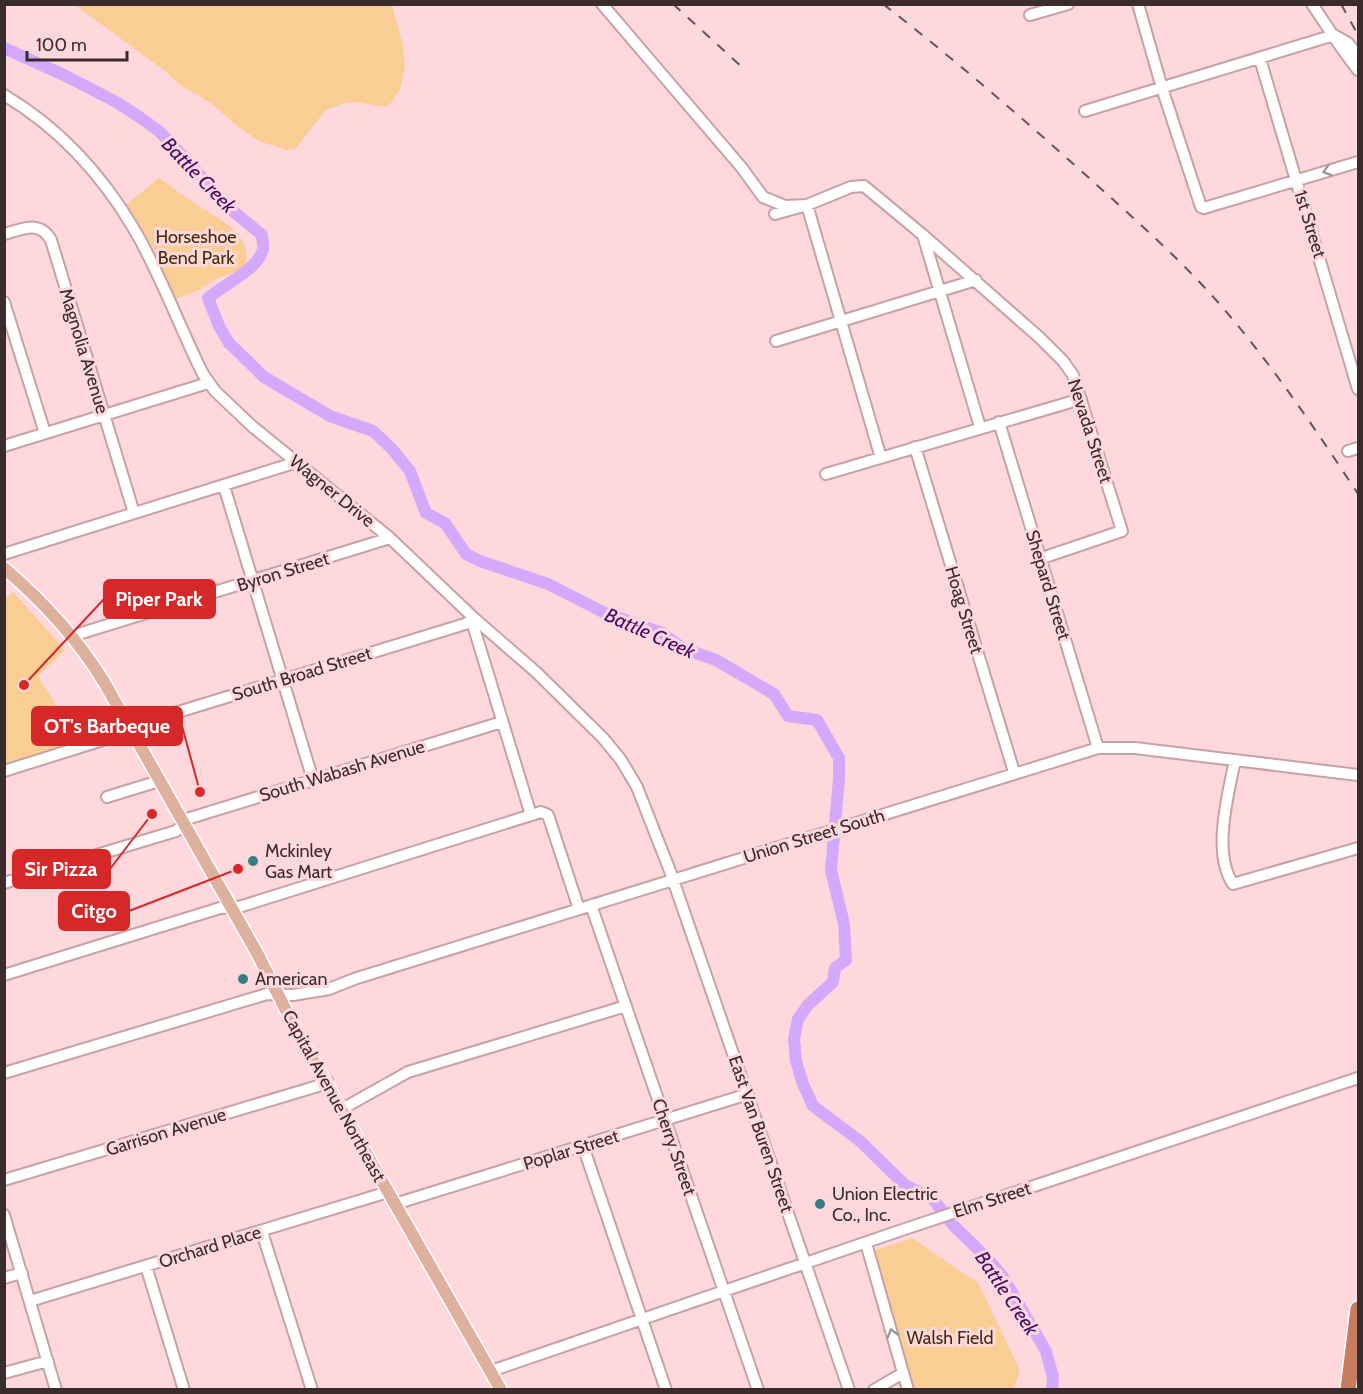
<svg xmlns="http://www.w3.org/2000/svg" width="1363" height="1394" viewBox="0 0 1363 1394" font-family="Cabin,sans-serif">
<style>
.green{fill:#f9cd93}
.lines{fill:none;stroke-linecap:round;stroke-linejoin:round}
.river{stroke:#d4a9fc;stroke-width:12}
.minor-casing{stroke:#c6a2a6;stroke-width:14}
.major-casing{stroke:#fff;stroke-width:15}
.highway-casing{stroke:#fff;stroke-width:18}
.minor{stroke:#fff;stroke-width:10}
.major{stroke:#deb09e;stroke-width:12}
.highway{stroke:#c87c5e;stroke-width:15}
.rail{stroke:#685456;stroke-width:2;stroke-dasharray:10 10;stroke-linecap:butt}
.oneway{stroke:#9c9596}
.poi-dot{fill:#377c8a;stroke:#fed8dc;stroke-width:2}
.labels{text-anchor:middle;dominant-baseline:central;stroke-width:6;stroke-linejoin:round;paint-order:stroke}
.street-label{font-size:18px;fill:#3a2b2d;stroke:#fed8dc}
.park-label{font-size:18px;fill:#442c06;stroke:#fed8dc}
.poi-label{font-size:18px;fill:#3a2b2d;stroke:#fed8dc;text-anchor:start}
.water-label{font-size:20px;font-style:italic;fill:#48096c;stroke:#fed8dc}
.leader{fill:none;stroke:#d62828;stroke-width:2}
.callout-dot{fill:#d62828;stroke:#fed8dc;stroke-width:2}
.callout{fill:#d62828;stroke:#d62828;stroke-width:2}
.callout-label{font-size:20px;text-anchor:middle;font-weight:bold;fill:#fff}
</style>
<rect width="100%" height="100%" fill="#fed8dc"/>
<!-- green -->
<path class="green" d="M 75,5 L 392,5 L 403,46 L 405,67 L 400,89 L 391,103 L 385,107 L 357,102 L 344,103 L 326,110 L 295,149 L 286,150 L 259,141 L 240,128 L 212,104 L 179,84 L 165,71 Z
M 159,178 C 171,186 182,195 194,203 C 217,218 257,235 244,269 L 216,279 L 199,290 L 176,299 L 155,251 L 127,204 Z
M 13,592 L 65,650 L 38,676 L 60,712 L 69,744 L 5,764 L 4,600 Z
M 912,1238 L 978,1283 L 1020,1370 L 1014,1389 L 913,1389 L 873,1251 Z"/>
<g class="lines">
<!-- river -->
<path class="river" d="M 4,48 L 66,76 L 118,103 L 141,118 L 160,132 L 178,151 L 205,181 L 217,198 L 262,235 C 262,240 264,245 263,249 C 259,269 223,285 208,298 L 219,326 L 229,343 L 264,377 L 330,416 L 373,431 L 392,449 L 410,471 L 426,513 L 445,523 L 466,554 L 480,561 L 548,584 L 605,613 L 662,633 L 684,649 L 716,660 L 774,694 L 788,716 L 817,720 L 839,758 L 839,779 L 831,870 L 844,924 L 846,960 L 835,968 L 833,982 L 808,1005 L 798,1019 L 794,1039 L 796,1061 L 803,1084 L 813,1106 L 860,1141 L 905,1185 L 933,1199 L 953,1225 L 988,1259 L 1003,1277 L 1046,1351 L 1053,1377 L 1052,1390"/>
<!-- minor casing -->
<g class="minor-casing">
<path id="minor" d="M 602,4 L 742,168 L 763,197 L 785,206 L 807,205 L 881,458
M 1138,4 L 1162,88 L 1201,207 L 1204,208 L 1358,162
M 1312,4 C 1327,26 1341,49 1358,70
M 1030,15 L 1068,4
M 1334,35 L 1348,43 L 1358,56
M 1260,59 L 1358,389
M 4,95 C 58,127 102,175 134,229 C 161,275 179,326 203,374 L 215,391 L 253,427 L 390,538 L 475,619 L 536,672 L 603,738 L 621,760 L 637,787 L 670,871 L 849,1390
M 1085,111 L 1334,35
M 775,214 L 807,205 L 851,187 L 864,186 L 923,235 L 980,427
M 4,234 C 23,229 40,220 51,240 L 134,513
M 923,235 L 1040,338 L 1063,361 L 1073,375 L 1122,531 L 1039,559
M 4,302 L 45,433
M 776,341 L 976,280
M 999,422 L 1098,748
M 4,446 L 208,383
M 915,447 L 1014,772
M 1348,451 L 1358,448
M 826,474 L 1081,399
M 224,486 L 313,780
M 4,554 L 297,462
M 72,636 L 390,538
M 1235,760 C 1228,795 1212,853 1233,884 L 1358,848
M 4,771 L 122,734 L 139,724 L 465,624 L 475,619 L 474,628 L 531,815
M 107,797 L 159,781
M 4,883 L 176,831 L 190,818 L 502,722
M 591,905 L 758,1390
M 4,975 L 220,908 L 239,907 L 541,812 L 548,815 L 579,909
M 4,1073 L 267,994 L 293,995 L 329,989 L 354,979 L 1098,748 L 1135,748 L 1358,775
M 342,1109 L 408,1072 L 626,1006
M 583,1146 L 666,1390
M 4,1180 L 318,1086 L 327,1081
M 395,1204 L 748,1094
M 4,1215 L 56,1390
M 262,1232 L 312,1390
M 866,1243 L 908,1390
M 146,1266 L 184,1390
M 4,1278 L 22,1273
M 30,1301 L 388,1192
M 491,1371 L 899,1231 L 1358,1078
M 4,1373 L 48,1361
M 874,1390 L 903,1373"/>
</g>
<!-- major casing -->
<g class="major-casing">
<path id="major" d="M 4,568 C 44,602 77,638 104,682 L 257,953 L 297,1032 L 501,1390"/>
</g>
<!-- highway casing -->
<g class="highway-casing">
<path id="highway" d="M 1348,1390 L 1358,1309"/>
</g>
<!-- minor -->
<use href="#minor" class="minor"/>
<!-- major -->
<use href="#major" class="major"/>
<!-- highway -->
<use href="#highway" class="highway"/>
<!-- rail -->
<path class="rail" d="M 673,4 L 743,68
M 883,4 C 954,59 1021,117 1088,177 C 1131,216 1177,256 1216,300 C 1269,360 1314,427 1358,494
M 1341,4 L 1358,35"/>
</g>
<!-- one-way arrows -->
<defs><path id="oneway-chevron" d="M-2-3.5L2.5 0L-2 3.5" fill="none" stroke-width="1.6" stroke-linecap="round" stroke-linejoin="round" transform="scale(1.5)"/></defs>
<g class="oneway">
<use href="#oneway-chevron" transform="translate(1327 171) rotate(163)"/>
<use href="#oneway-chevron" transform="translate(892 1333) rotate(-106)"/>
</g>
<!-- markers -->
<g class="poi-dot">
<circle cx="253" cy="861" r="6"/>
<circle cx="243" cy="979" r="6"/>
<circle cx="820" cy="1204" r="6"/>
</g>
<g class="labels">
<!-- street labels -->
<g class="street-label">
<text transform="translate(1310 224) rotate(73)">1st Street</text>
<text transform="translate(84 351) rotate(73)">Magnolia Avenue</text>
<text transform="translate(1090 431) rotate(72)">Nevada Street</text>
<text transform="translate(332 491) rotate(39)">Wagner Drive</text>
<text transform="translate(283 572) rotate(-17)">Byron Street</text>
<text transform="translate(1048 585) rotate(73)">Shepard Street</text>
<text transform="translate(964 610) rotate(73)">Hoag Street</text>
<text transform="translate(302 674) rotate(-17)">South Broad Street</text>
<text transform="translate(342 771) rotate(-17)">South Wabash Avenue</text>
<text transform="translate(814 836) rotate(-17)">Union Street South</text>
<text transform="translate(334 1096) rotate(61)">Capital Avenue Northeast</text>
<text transform="translate(166 1132) rotate(-17)">Garrison Avenue</text>
<text transform="translate(761 1134) rotate(71)">East Van Buren Street</text>
<text transform="translate(674 1147) rotate(71)">Cherry Street</text>
<text transform="translate(571 1150) rotate(-17)">Poplar Street</text>
<text transform="translate(992 1200) rotate(-18)">Elm Street</text>
<text transform="translate(210 1247) rotate(-17)">Orchard Place</text>
</g>
<!-- park labels -->
<g class="park-label">
<text x="196" y="237">Horseshoe<tspan x="196" dy="21">Bend Park</tspan></text>
<text x="950" y="1338">Walsh Field</text>
</g>
<!-- poi labels -->
<g class="poi-label">
<text x="265" y="851">Mckinley<tspan x="265" dy="21">Gas Mart</tspan></text>
<text x="255" y="979">American</text>
<text x="832" y="1194">Union Electric<tspan x="832" dy="21">Co., Inc.</tspan></text>
</g>
<!-- water labels -->
<g class="water-label">
<text transform="translate(199 175) rotate(46)">Battle Creek</text>
<text transform="translate(650 633) rotate(24)">Battle Creek</text>
<text transform="translate(1007 1293) rotate(56)">Battle Creek</text>
</g>
</g>
<!-- callouts -->
<path class="leader" d="M24 685L104 599M200 792L182 726M152 814L110 869M238 869L129 911"/>
<g class="callout-dot">
<circle cx="24" cy="685" r="6"/>
<circle cx="200" cy="792" r="6"/>
<circle cx="152" cy="814" r="6"/>
<circle cx="238" cy="869" r="6"/>
</g>
<g class="callout">
<rect x="104" y="580" width="111" height="38" rx="6"/>
<rect x="32" y="707" width="150" height="38" rx="6"/>
<rect x="13" y="850" width="97" height="38" rx="6"/>
<rect x="59" y="892" width="70" height="38" rx="6"/>
</g>
<g class="callout-label">
<text x="159" y="606">Piper Park</text>
<text x="107" y="733">OT's Barbeque</text>
<text x="61" y="876">Sir Pizza</text>
<text x="94" y="918">Citgo</text>
</g>
<!-- border -->
<rect width="1363" height="1394" fill="none" stroke="#3a2b2d" stroke-width="12"/>
<!-- scale -->
<path d="M27 51v9h100v-9" fill="none" stroke="#3a2b2d" stroke-width="3"/>
<text x="36" y="51" font-size="18" fill="#3a2b2d" stroke="#fed8dc" stroke-width="4.5" paint-order="stroke">100 m</text>
</svg>
